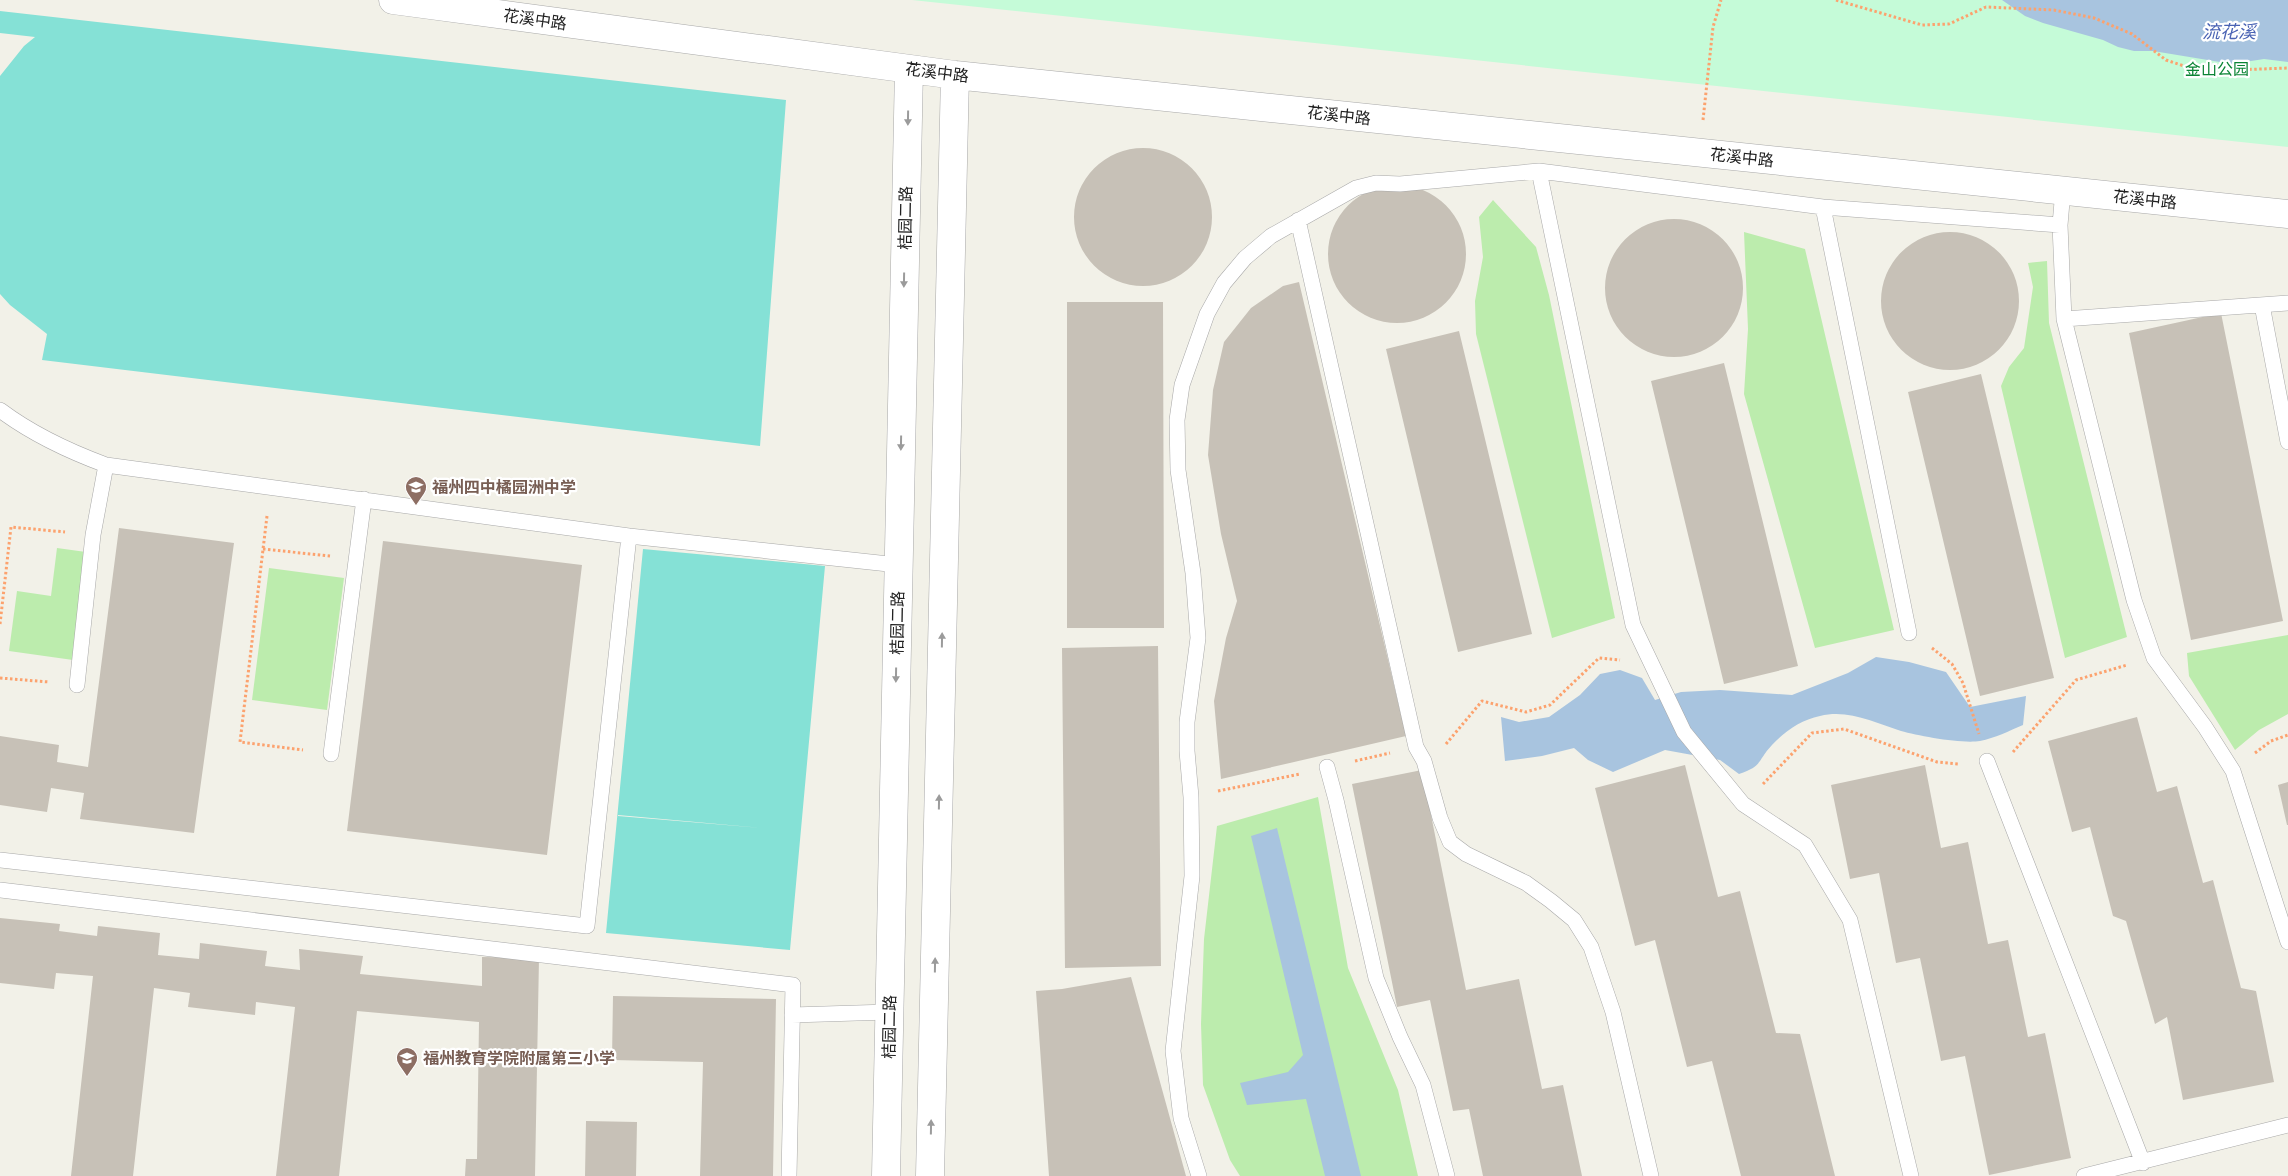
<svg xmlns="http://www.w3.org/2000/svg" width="2288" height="1176" viewBox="0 0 2288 1176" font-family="Ubuntu,'Noto Sans SC',sans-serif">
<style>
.grass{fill:#bcecad}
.park{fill:#c5fbd8}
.pitch{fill:#85e1d6;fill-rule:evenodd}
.water{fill:#a8c4df}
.building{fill:#c7c1b7}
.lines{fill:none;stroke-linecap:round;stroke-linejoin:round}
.service-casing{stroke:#a8a8a8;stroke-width:16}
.tertiary-casing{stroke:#a8a8a8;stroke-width:29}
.path{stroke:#fca26e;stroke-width:3;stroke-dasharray:2.5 2.5;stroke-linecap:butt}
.service{stroke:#fff;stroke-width:15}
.tertiary{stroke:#fff;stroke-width:28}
.oneway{fill:#9b9b9b}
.labels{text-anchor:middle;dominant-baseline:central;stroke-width:4.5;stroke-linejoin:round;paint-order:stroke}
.street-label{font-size:16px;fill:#212121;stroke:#fff}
.park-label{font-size:16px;fill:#0a8434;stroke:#fff}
.education-label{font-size:16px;font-weight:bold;fill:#785e54;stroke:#fff;text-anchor:start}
.water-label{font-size:18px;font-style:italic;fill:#4a63b4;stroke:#fff}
</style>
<rect width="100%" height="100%" fill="#f2f1e8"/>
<!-- grass -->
<path class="grass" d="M 1493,200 L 1536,247 L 1549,295 L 1615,618 L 1552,638 L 1476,334 L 1475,301 L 1483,257 L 1479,217 Z
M 1744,232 L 1805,249 L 1894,630 L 1815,648 L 1744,394 L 1748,329 Z
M 2047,261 L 2049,323 L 2127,637 L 2065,658 L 2001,386 L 2009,367 L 2024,348 L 2033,287 L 2028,263 Z
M 57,548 L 86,552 L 73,660 L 9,651 L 17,591 L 51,596 Z
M 269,568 L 344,578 L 327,710 L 252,700 Z
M 2288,635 L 2288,714 L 2259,730 L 2235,750 L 2189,676 L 2187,653 Z
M 1318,797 L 1348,968 L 1398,1090 L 1418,1176 L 1240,1176 L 1230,1160 L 1203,1085 L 1201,1024 L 1204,939 L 1217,826 Z"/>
<!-- park -->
<path class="park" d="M 912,0 L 2288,0 L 2288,147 Z"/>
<!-- pitch -->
<path class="pitch" d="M 0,11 L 786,100 L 760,446 L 42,360 L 47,334 L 10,305 L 0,294 L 0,76 L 24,46 L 35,37 L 0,33 Z
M 643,549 L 825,566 L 790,950 L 606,933 ZM 618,815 L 762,828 L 618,816 Z"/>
<!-- water -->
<path class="water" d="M 2002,0 L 2288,0 L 2288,62 L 2264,59 L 2232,64 L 2153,51 L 2134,51 L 2118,47 L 2103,40 L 2043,23 L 2025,16 Z
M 1876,657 L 1909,662 L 1946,672 L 1970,707 L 2026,696 L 2023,725 C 2009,731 1995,738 1980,741 C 1962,744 1919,736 1901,731 C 1875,723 1849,709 1820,716 C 1801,720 1785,731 1772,745 C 1757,761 1763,766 1739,774 L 1720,760 L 1665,750 L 1613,772 L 1588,760 L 1574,748 L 1542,756 L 1505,761 L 1501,717 L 1519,722 L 1549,717 L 1580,695 L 1600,674 L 1620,670 L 1642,678 L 1655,700 L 1681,692 L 1720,690 L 1792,695 L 1848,673 Z
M 1277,828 L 1361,1176 L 1325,1176 L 1306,1099 L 1247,1105 L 1240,1083 L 1288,1072 L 1303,1055 L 1251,836 Z"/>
<!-- building -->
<path class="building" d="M1074 217a69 69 0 1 1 138 0a69 69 0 1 1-138 0Z
M1328 254a69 69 0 1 1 138 0a69 69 0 1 1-138 0Z
M1605 288a69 69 0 1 1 138 0a69 69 0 1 1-138 0Z
M1881 301a69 69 0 1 1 138 0a69 69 0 1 1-138 0Z
M 1299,282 L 1406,736 L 1221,779 L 1214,701 L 1226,638 L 1237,601 L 1221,534 L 1208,455 L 1213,390 L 1224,342 L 1251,308 L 1283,286 Z
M 1067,302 L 1163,302 L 1164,628 L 1067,628 Z
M 2221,313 L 2283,621 L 2191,640 L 2129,333 Z
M 1459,331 L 1532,634 L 1458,652 L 1386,349 Z
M 1724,363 L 1798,666 L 1724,684 L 1651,381 Z
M 1981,374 L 2054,678 L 1980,696 L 1908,392 Z
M 119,528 L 234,543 L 194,833 L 80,819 L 84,793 L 51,788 L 47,812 L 0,805 L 0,736 L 59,745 L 57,762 L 88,767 Z
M 383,541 L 582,565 L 547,855 L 347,831 Z
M 1158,646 L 1161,966 L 1065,968 L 1062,648 Z
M 2137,717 L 2157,792 L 2177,786 L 2203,883 L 2213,880 L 2241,988 L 2256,991 L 2274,1082 L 2183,1100 L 2167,1017 L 2155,1024 L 2126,921 L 2113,916 L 2090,827 L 2072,832 L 2048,741 Z
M 1685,765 L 1718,897 L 1740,891 L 1776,1033 L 1800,1034 L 1835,1176 L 1741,1176 L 1712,1061 L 1687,1067 L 1655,940 L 1635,946 L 1595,788 Z
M 1925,765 L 1941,848 L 1968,842 L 1988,944 L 2008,940 L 2028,1037 L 2045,1033 L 2071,1158 L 1989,1175 L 1965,1056 L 1941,1061 L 1920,958 L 1896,963 L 1879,873 L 1850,879 L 1831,785 Z
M 1422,770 L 1466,990 L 1519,979 L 1542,1089 L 1563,1085 L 1582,1176 L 1483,1176 L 1469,1109 L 1453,1111 L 1430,1000 L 1397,1007 L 1352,784 Z
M 2288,782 L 2288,825 L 2287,825 L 2278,785 Z
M 0,918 L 60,924 L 59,931 L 97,936 L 98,926 L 160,933 L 158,955 L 199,959 L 200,943 L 267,951 L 265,966 L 300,970 L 299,949 L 363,956 L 360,974 L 482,986 L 482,957 L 539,958 L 535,1176 L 465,1176 L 466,1159 L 477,1159 L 479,1022 L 357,1011 L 339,1176 L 276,1176 L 295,1007 L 256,1002 L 255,1015 L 188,1007 L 190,993 L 154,988 L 133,1176 L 71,1176 L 93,976 L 56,973 L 54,989 L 0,983 Z
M 1131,977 L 1186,1176 L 1049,1176 L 1036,991 L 1062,989 Z
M 613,996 L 776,999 L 773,1176 L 700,1176 L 703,1062 L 612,1060 Z
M 586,1121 L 637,1122 L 636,1176 L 585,1176 Z"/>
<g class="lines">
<!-- service casing -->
<g class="service-casing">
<path id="service" d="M 1539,171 L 1633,625 L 1684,732 L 1743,804 L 1805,845 L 1850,920 L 1911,1176
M 1823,207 L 1909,633
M 1298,220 L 1416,747 L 1424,761 L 1440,818 L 1450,842 L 1466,854 L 1526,883 L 1551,901 L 1574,920 L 1591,947 L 1613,1012 L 1651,1176
M 2060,225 L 2063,190
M 2262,305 L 2288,442
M 2064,319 L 2134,600 L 2154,658 L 2205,727 L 2233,771 L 2288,942
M 0,410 C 32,434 68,451 106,465 L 629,536 L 898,565
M 77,685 L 93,535 L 106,465
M 331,754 L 364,499
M 1987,761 L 2143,1163
M 1327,767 L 1336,800 L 1376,978 L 1400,1037 L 1423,1085 L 1447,1176
M 0,860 L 587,926 L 629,536
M 0,890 L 793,985 L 789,1176
M 792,1015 L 889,1012
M 1199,1176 L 1181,1118 L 1173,1051 L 1192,876 L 1191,797 L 1187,751 L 1187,722 L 1198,638 L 1193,573 L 1178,470 L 1177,420 L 1182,385 L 1207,314 L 1224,283 L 1245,258 L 1271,236 L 1356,188 L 1376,183 L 1400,184 L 1539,171 L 1823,207 L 2060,225 L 2064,319 L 2288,303
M 2084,1176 L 2288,1125"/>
</g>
<!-- tertiary casing -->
<g class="tertiary-casing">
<path id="tertiary" d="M 393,0 L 955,75 L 2288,214
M 886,1176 L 909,69
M 930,1176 L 955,75"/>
</g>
<!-- path -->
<path class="path" d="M 1836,0 L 1922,25 L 1949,24 L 1986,7 L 2054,10 L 2094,18 L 2132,34 L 2166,60 L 2190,68 L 2207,71 L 2288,68
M 1703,120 L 1713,27 L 1721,0
M 267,516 L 240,742 L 303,750
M 263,549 L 330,556
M 0,624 L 11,527 L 65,532
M 1932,648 L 1952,664 L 1963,683 L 1979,734
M 0,678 L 49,682
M 1446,744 L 1482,701 L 1526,712 L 1550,705 L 1599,658 L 1620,660
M 2013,752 L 2076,680 L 2127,665
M 2255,753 L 2271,741 L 2288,735
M 1355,761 L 1390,753
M 1763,784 L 1812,733 L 1844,729 L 1937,762 L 1959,764
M 1218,791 L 1300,774"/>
<!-- service -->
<use href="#service" class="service"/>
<!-- tertiary -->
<use href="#tertiary" class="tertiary"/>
</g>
<!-- one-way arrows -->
<defs><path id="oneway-solid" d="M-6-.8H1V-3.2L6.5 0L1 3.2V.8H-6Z" transform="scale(1.25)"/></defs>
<g class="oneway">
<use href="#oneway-solid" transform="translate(908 118) rotate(91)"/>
<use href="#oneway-solid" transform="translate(904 280) rotate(91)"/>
<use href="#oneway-solid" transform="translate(901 443) rotate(91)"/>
<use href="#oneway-solid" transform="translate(942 640) rotate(-89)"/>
<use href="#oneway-solid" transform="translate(896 675) rotate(91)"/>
<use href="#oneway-solid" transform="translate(939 802) rotate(-89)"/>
<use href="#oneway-solid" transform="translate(935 965) rotate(-89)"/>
<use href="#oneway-solid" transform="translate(931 1127) rotate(-89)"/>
</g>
<!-- icons -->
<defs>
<g id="school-pin" transform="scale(1.125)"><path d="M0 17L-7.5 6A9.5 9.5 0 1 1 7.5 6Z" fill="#8d6e63" stroke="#fff"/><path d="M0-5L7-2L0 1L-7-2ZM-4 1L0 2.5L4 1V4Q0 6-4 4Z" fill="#fff"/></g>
</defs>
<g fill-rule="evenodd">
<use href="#school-pin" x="416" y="487"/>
<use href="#school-pin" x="407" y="1058"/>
</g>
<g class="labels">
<!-- street labels -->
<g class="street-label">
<text transform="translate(535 19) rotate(8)">花溪中路</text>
<text transform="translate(937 72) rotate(7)">花溪中路</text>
<text transform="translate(1339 115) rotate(6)">花溪中路</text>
<text transform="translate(1742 157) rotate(6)">花溪中路</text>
<text transform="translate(2145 199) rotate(6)">花溪中路</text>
<text transform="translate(905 218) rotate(-89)">桔园二路</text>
<text transform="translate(897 623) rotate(-89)">桔园二路</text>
<text transform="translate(889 1027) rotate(-89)">桔园二路</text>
</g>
<!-- park labels -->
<g class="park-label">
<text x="2217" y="69">金山公园</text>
</g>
<!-- education labels -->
<g class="education-label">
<text x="432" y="487">福州四中橘园洲中学</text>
<text x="423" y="1058">福州教育学院附属第三小学</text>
</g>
<!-- water labels -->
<g class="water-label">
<text x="2229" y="31">流花溪</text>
</g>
</g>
</svg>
